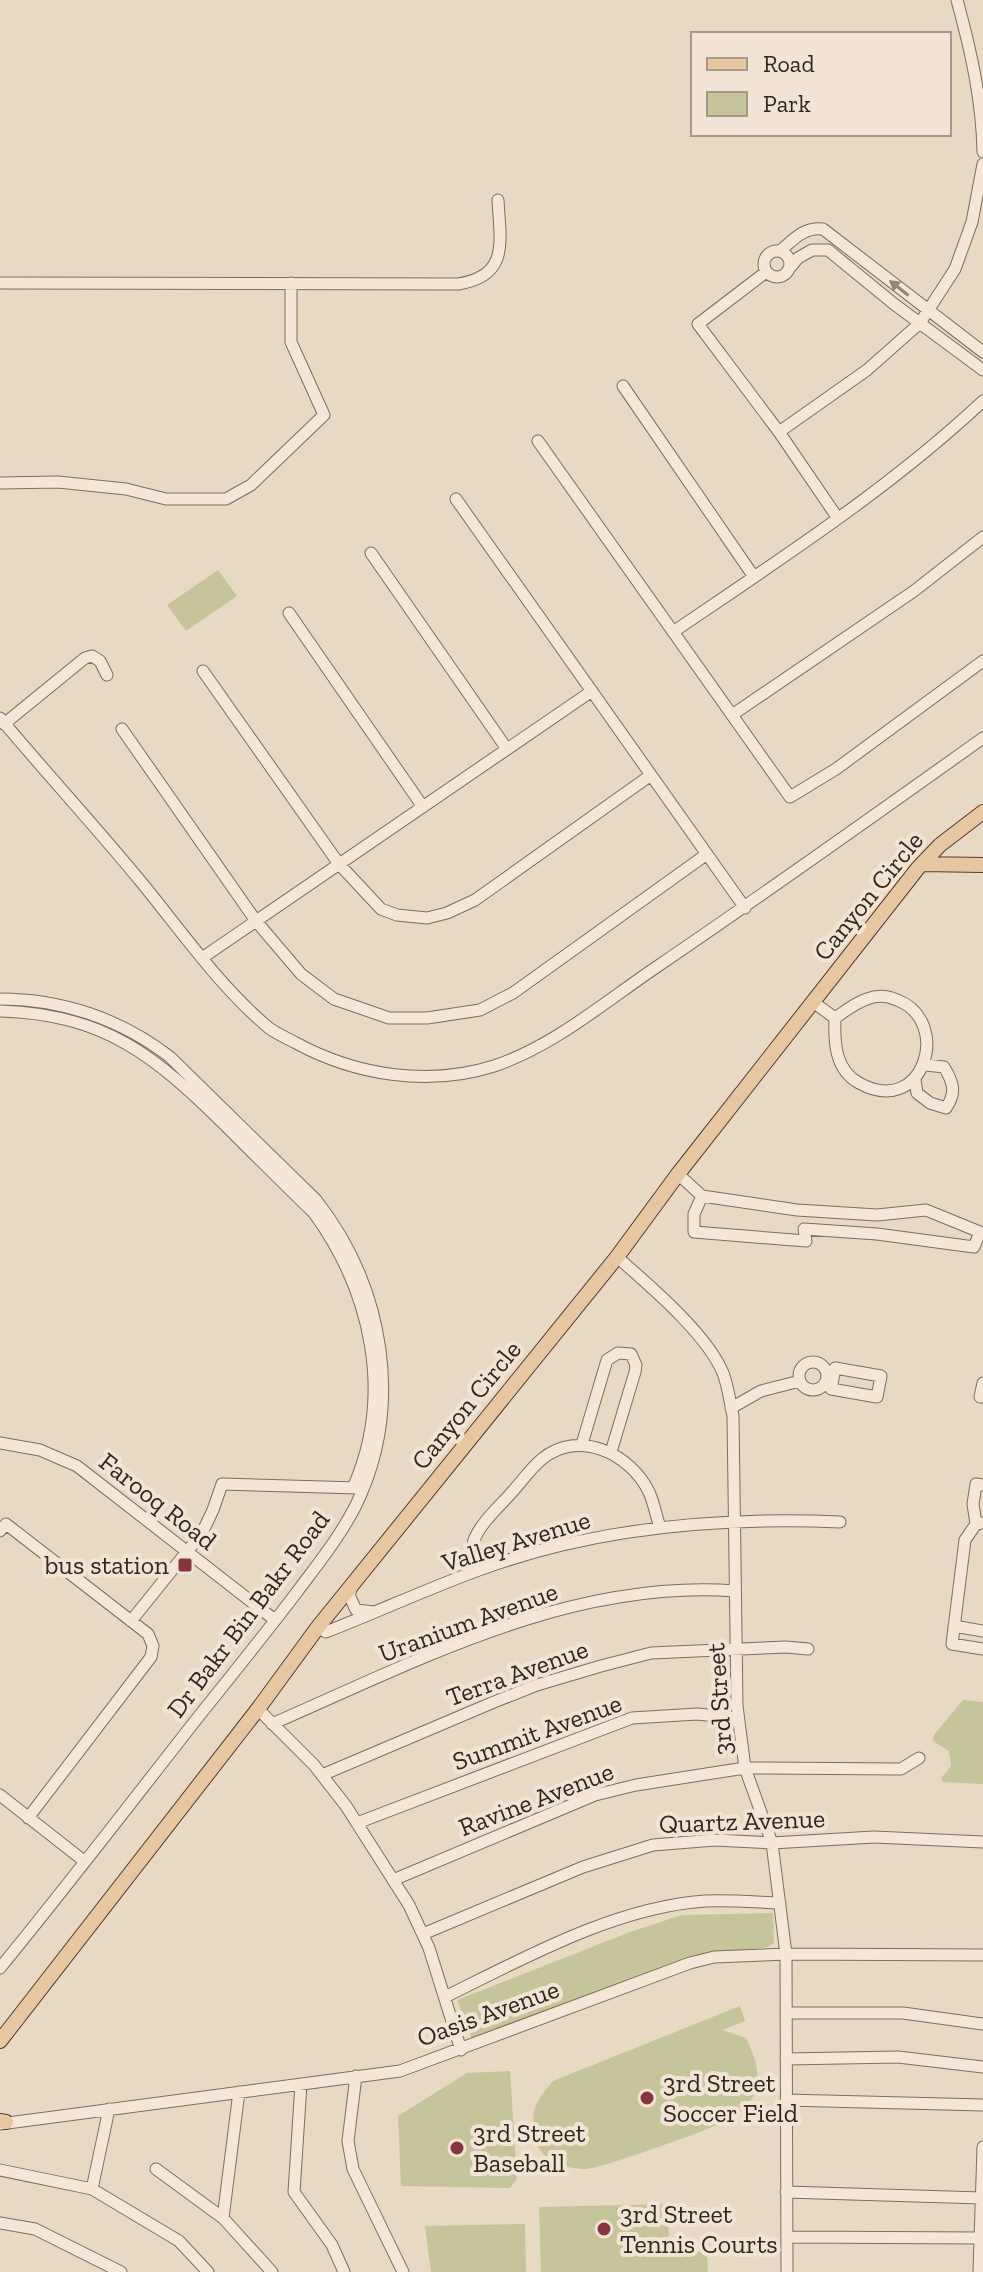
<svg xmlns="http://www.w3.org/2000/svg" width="983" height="2272" viewBox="0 0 983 2272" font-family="'Zilla Slab',serif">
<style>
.green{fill:#c5c49b}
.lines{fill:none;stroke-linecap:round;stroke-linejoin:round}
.minor-casing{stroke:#816b5e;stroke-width:13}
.major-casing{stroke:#4f3b31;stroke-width:16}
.minor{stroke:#f4e7d7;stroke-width:11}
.major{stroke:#e7c7a2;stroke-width:14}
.oneway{fill:#94867b}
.poi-dot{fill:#883542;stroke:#f1e4d4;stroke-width:3}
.labels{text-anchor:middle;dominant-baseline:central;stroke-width:8;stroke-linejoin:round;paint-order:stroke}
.street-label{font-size:26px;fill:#33261f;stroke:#f1e4d4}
.poi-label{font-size:26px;fill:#33261f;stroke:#f1e4d4;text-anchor:start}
</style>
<rect width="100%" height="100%" fill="#e8d9c5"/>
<!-- green -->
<path class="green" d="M 218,570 L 237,596 L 186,631 L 167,605 Z
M 963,1700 L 983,1702 L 983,1784 L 943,1782 L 941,1778 L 951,1766 L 949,1751 L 933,1741 L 934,1735 Z
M 773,1913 L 774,1943 L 768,1947 L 701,1955 L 472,2040 L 457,2000 L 630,1932 L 682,1915 Z
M 740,2006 L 745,2021 L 722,2030 L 746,2038 C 757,2060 765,2086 746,2107 C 741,2112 732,2118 726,2121 C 711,2129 600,2169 586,2169 C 564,2169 539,2161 535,2136 C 530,2109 536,2101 553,2081 Z
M 510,2071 L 517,2179 L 510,2188 L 401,2186 L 398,2116 L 467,2073 Z
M 668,2204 L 669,2252 L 707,2251 L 708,2272 L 541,2272 L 539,2207 Z
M 525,2224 L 526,2272 L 431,2272 L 425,2226 Z"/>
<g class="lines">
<!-- minor casing -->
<g class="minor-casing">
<path id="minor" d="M 957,0 C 971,51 982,100 983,152
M764 264a13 13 0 1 1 26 0a13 13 0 1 1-26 0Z
M 780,251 C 794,239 804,227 823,229 L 983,352
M 788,270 L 798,258 L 812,250 L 828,250 L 894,304 L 983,370
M 766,272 L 698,324 L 779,432 L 837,517
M 0,283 L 458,284 C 510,276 500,241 498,200
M 623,386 L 754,577
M 779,432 L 867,370 L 920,323 L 955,269 L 972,222 L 983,164
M 538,441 L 790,797 L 836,769 L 983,661
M 0,483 L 58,482 L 126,489 L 166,499 L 226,499 L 251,485 L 324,415 L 291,342 L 291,283
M 456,499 L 745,908
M 371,553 L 507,749
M 289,613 L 423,807
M 673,632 C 779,560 889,489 983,401
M 203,671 L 339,864 L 381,909 L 397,915 L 427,918 L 447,913 L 475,900 L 651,775
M 732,715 L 914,591 L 983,537
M 0,718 C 47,774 96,827 142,883 C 182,932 220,987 269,1028 C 277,1034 287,1038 296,1043 C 355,1075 428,1087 494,1066 C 554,1046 606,1001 658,966 C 767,892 875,815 983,738
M 4,724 L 85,658 L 92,656 L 100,661 L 107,675
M 122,729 L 256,921 L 301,974 L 334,999 L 389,1018 L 427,1018 L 480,1010 L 513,993 L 707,854
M 202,958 L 592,691
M 0,999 C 62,999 121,1019 170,1057 L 316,1200 C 384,1287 405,1406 355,1507 C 339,1538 317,1565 297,1592 C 265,1634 232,1675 199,1716 C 133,1800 68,1885 0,1968
M 813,1002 L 835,1018 C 834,1042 835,1070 859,1083 C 924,1119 953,1021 897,1000 C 888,996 877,995 867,999 C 855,1003 845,1011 835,1018
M 0,1011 C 106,1014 156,1057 227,1127 C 256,1156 285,1185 314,1213 C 372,1293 394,1396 353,1488
M 915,1080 L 917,1093 L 930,1103 L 946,1108 C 957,1092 953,1082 944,1067 L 926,1065
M 678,1174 L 702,1196 L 694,1214 L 694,1232 L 806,1241 L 804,1229 L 877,1234 L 974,1247 L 980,1232 L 926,1210 L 877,1215 L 797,1210 L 702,1196
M 617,1257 C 649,1285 707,1334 723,1373 C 728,1386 730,1402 733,1416 L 737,1706 L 745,1768 L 772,1843 L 786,1954 L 787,2272
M799 1376a14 14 0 1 1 28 0a14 14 0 1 1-28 0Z
M 835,1368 L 881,1376 L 877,1397 L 831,1389 Z
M 983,1383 L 980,1397 L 983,1397
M 731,1408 L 761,1391 L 800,1381
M 0,1443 L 40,1450 L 77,1466 L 275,1620
M 582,1444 L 607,1360 L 618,1353 L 631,1354 L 636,1365 L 635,1372 L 611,1452
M 983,1523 L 976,1524 L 965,1540 L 952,1644 L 983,1649
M 976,1524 L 973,1504 L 976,1484 L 983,1485
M 0,1531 L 6,1524 L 148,1634 L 153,1646 L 151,1657 L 28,1818
M 480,1569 C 477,1560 471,1549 474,1540 C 481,1522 501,1505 513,1491 C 522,1481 531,1468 542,1459 C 578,1429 630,1453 649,1492 C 654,1503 656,1516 660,1527
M 352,1587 L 349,1595 L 356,1610 L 374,1612
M 131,1621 L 202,1533 L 213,1510 L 222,1484 L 358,1488
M 954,1626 L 983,1631
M 318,1627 L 326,1632 C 377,1612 427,1589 479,1570 C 593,1528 719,1517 840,1522
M 258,1709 L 314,1765 L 346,1806 L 409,1905 L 429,1948 L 461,2050
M 272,1724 C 419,1660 571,1579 735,1591
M 322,1775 L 494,1702 L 537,1685 L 601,1666 L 651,1653 L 786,1647 L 808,1649
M 0,1795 L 84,1861
M 357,1823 L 632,1718 L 697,1714 L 738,1718
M 393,1880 L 595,1795 L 636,1785 L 745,1768 L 901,1769 L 919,1758
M 423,1934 L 583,1867 L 653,1845 L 715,1840 L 772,1843 L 874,1837 L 983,1842
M 445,1997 C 524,1958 616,1907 705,1901 C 730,1900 755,1902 780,1903
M 786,2013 L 903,2013 L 983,2024
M 786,2059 L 898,2057 L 983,2067
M 356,2076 L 348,2141 L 353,2169 L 403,2272
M 301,2084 L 294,2192 L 332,2245 L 344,2272
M 239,2092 L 223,2218 L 272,2272
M 786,2100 L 983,2105
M 0,2124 L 400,2071 L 690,1963 L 714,1957 L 786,1954 L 983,1955
M 156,2169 L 223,2218
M 0,2170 L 92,2189 L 179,2241 L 208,2272
M 92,2189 L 109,2109
M 786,2192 L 981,2198
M 0,2223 L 35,2229 L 121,2272
M 787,2237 L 980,2238
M 979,2272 L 983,2147"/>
</g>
<!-- major casing -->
<g class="major-casing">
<path id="major" d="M 922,864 L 983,865
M 0,2041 L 258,1709 L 318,1627 L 617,1257 L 678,1174 L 918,868 L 940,845 L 983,812
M 0,2121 L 6,2122"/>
</g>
<!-- minor -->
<use href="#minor" class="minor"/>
<!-- major -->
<use href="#major" class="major"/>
</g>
<!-- one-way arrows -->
<defs><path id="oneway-solid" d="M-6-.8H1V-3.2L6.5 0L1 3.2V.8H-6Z" transform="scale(2)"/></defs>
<use class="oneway" href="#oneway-solid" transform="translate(899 288) rotate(-142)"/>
<!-- markers -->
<g class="poi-dot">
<rect x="177" y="1557" width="16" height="16" rx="4"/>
<circle cx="647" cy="2098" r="8"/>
<circle cx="457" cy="2148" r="8"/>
<circle cx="604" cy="2229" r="8"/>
</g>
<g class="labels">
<!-- street labels -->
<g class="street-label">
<text transform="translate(868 896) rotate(-51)">Canyon Circle</text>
<text transform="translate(466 1405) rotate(-51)">Canyon Circle</text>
<text transform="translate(158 1501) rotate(38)">Farooq Road</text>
<text transform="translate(516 1541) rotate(-17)">Valley Avenue</text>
<text transform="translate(248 1614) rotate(-53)">Dr Bakr Bin Bakr Road</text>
<text transform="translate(468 1622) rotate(-20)">Uranium Avenue</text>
<text transform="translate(517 1673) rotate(-20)">Terra Avenue</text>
<text transform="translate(719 1699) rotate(-94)">3rd Street</text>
<text transform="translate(537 1732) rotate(-20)">Summit Avenue</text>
<text transform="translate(536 1799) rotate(-21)">Ravine Avenue</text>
<text transform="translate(742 1821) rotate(-2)">Quartz Avenue</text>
<text transform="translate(488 2013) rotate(-20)">Oasis Avenue</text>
</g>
<!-- poi labels -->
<g class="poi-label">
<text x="169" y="1565" text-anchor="end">bus station</text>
<text x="663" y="2083">3rd Street<tspan x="663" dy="30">Soccer Field</tspan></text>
<text x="473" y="2133">3rd Street<tspan x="473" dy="30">Baseball</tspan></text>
<text x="620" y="2214">3rd Street<tspan x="620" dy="30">Tennis Courts</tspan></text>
</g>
</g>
<!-- legend -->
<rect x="691" y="32" width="260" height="104" fill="#f1e4d4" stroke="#a5988c" stroke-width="2"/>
<rect x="707" y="58" width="40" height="12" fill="#e7c7a2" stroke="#a5988c" stroke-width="2"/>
<text x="763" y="72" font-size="24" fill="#33261f">Road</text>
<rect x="707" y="92" width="40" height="24" fill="#c5c49b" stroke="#a5988c" stroke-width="2"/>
<text x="763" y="112" font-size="24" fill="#33261f">Park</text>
</svg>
